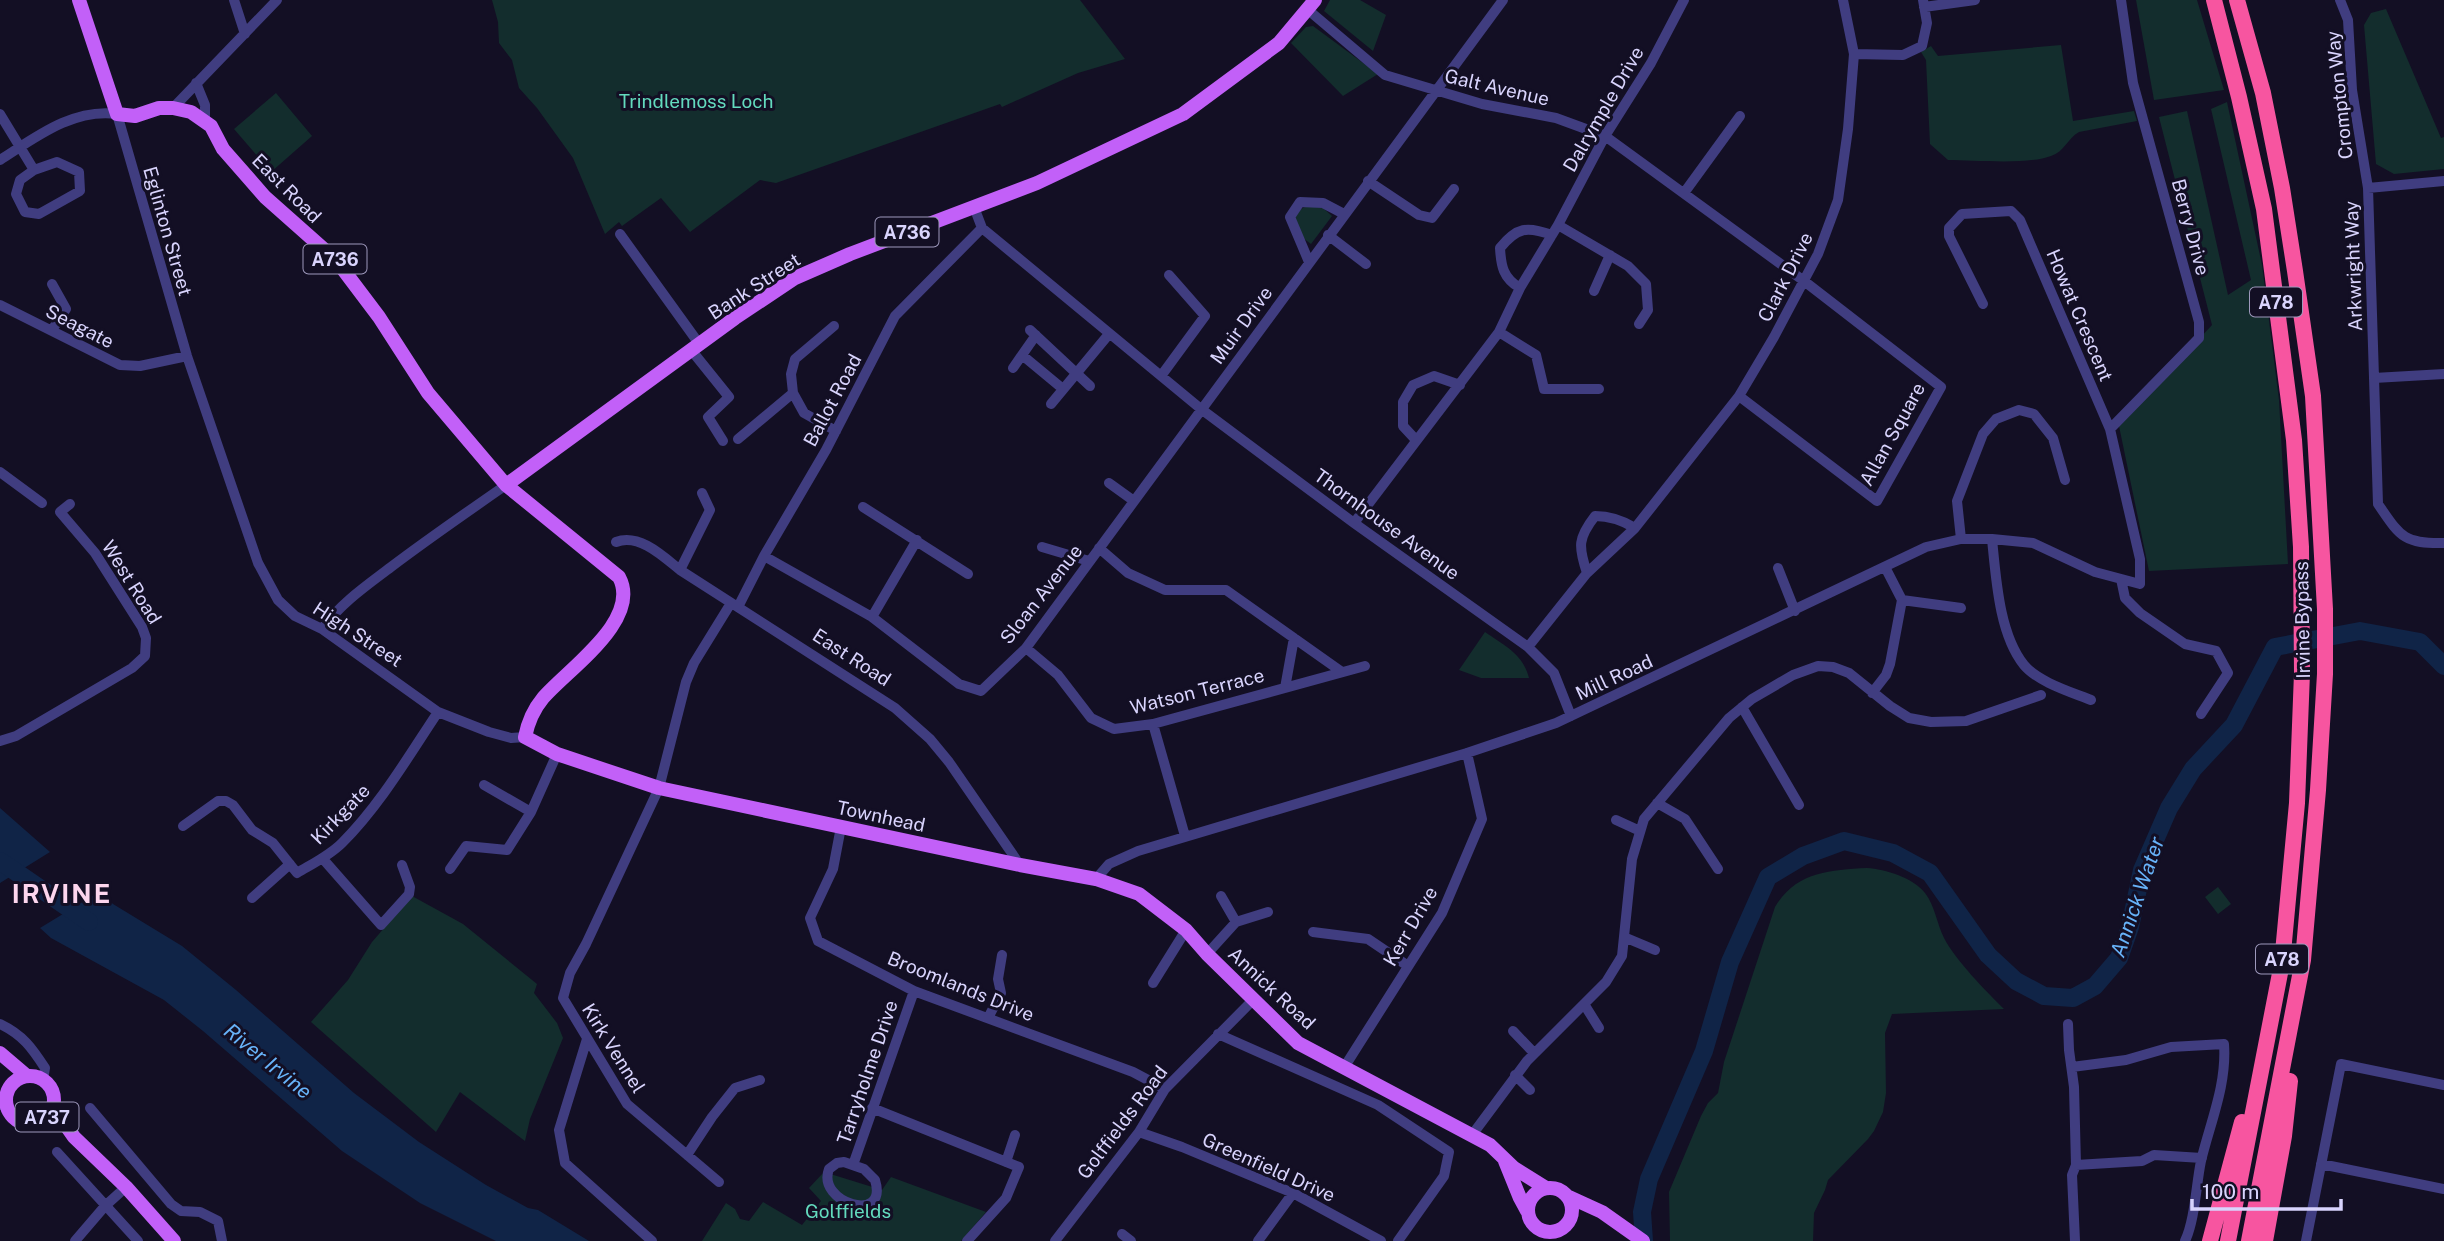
<svg xmlns="http://www.w3.org/2000/svg" width="2444" height="1241" viewBox="0 0 2444 1241" font-family="'Public Sans',sans-serif">
<style>
.green{fill:#132d2d}
.water{fill:#102447}
.lines{fill:none;stroke-linecap:round;stroke-linejoin:round}
.river{stroke:#102447;stroke-width:18}
.minor{stroke:#403d80;stroke-width:10}
.major{stroke:#c260f8;stroke-width:14}
.highway{stroke:#f755a0;stroke-width:16}
.labels{text-anchor:middle;dominant-baseline:central;stroke-width:6;stroke-linejoin:round;paint-order:stroke}
.shield{fill:#130f24;stroke:#9e99bc;stroke-width:2}
.shield-label{font-size:18px;font-weight:bold;fill:#d9d4fd}
.street-label{font-size:19px;fill:#d9d4fd;stroke:#130f24}
.park-label{font-size:19px;fill:#63dabe;stroke:#130f24}
.water-label{font-size:21px;font-style:italic;fill:#67b2f8;stroke:#130f24}
.district-label{font-size:26px;font-weight:bold;letter-spacing:2px;fill:#fdd6ee;stroke:#130f24}
</style>
<rect width="100%" height="100%" fill="#130f24"/>
<!-- green -->
<path class="green" d="M 492,0 L 1080,0 L 1125,59 L 1078,73 L 1002,107 L 1000,104 L 776,183 L 760,180 L 690,232 L 661,198 L 622,226 L 619,222 L 605,234 L 573,158 L 537,108 L 519,88 L 512,60 L 499,43 L 498,22 Z
M 1330,0 L 1360,0 L 1386,15 L 1373,51 L 1324,11 Z
M 2136,0 L 2197,0 L 2224,90 L 2154,100 Z
M 2386,9 L 2441,138 L 2444,137 L 2444,169 L 2394,174 L 2376,164 L 2364,25 L 2371,13 Z
M 1313,26 L 1378,74 L 1343,96 L 1291,43 L 1306,27 Z
M 2061,45 L 2073,121 L 2134,111 L 2137,121 L 2079,132 C 2068,138 2064,152 2051,156 C 2028,165 1974,160 1948,160 L 1930,144 L 1926,60 L 1921,52 L 1931,46 L 1938,56 Z
M 276,93 L 312,136 L 271,172 L 234,129 Z
M 2227,102 L 2262,265 L 2279,400 L 2288,564 L 2149,571 L 2119,426 L 2212,325 L 2159,117 L 2187,111 L 2228,295 L 2251,280 L 2211,109 Z
M 1307,206 L 1323,208 L 1332,216 L 1311,244 L 1303,238 L 1295,217 L 1301,209 Z
M 1485,632 C 1505,646 1523,654 1529,678 L 1481,678 L 1459,670 Z
M 1867,868 C 1885,869 1914,878 1925,893 C 1935,906 1937,924 1944,938 C 1956,961 1986,991 2004,1009 L 1892,1014 L 1885,1033 L 1886,1093 L 1883,1112 L 1874,1131 L 1868,1139 L 1828,1180 L 1825,1190 L 1814,1213 L 1813,1241 L 1670,1241 L 1669,1192 L 1701,1116 L 1708,1103 L 1718,1093 L 1724,1062 L 1775,907 C 1796,872 1829,870 1867,868 Z
M 2218,887 L 2231,904 L 2218,914 L 2205,897 Z
M 412,896 L 463,924 L 537,984 L 534,993 L 557,1023 L 563,1038 L 530,1119 L 525,1141 L 460,1092 L 436,1132 L 311,1022 L 348,980 L 372,942 Z
M 824,1172 L 882,1190 L 891,1177 L 986,1212 L 961,1241 L 702,1241 L 726,1203 L 735,1209 L 740,1219 L 749,1221 L 763,1202 L 802,1225 L 821,1201 L 809,1188 Z"/>
<!-- water -->
<path class="water" d="M 0,808 L 50,852 L 0,883 Z
M 99,892 L 113,904 L 182,946 L 236,990 L 354,1093 L 419,1142 L 486,1185 L 528,1208 L 538,1210 L 589,1241 L 496,1241 L 420,1203 L 342,1151 L 203,1031 L 164,1000 L 51,938 L 40,928 Z"/>
<g class="lines">
<!-- river -->
<path class="river" d="M 0,861 L 89,922
M 1644,1241 L 1642,1212 L 1649,1179 L 1704,1051 L 1730,962 L 1768,877 L 1803,856 L 1844,841 L 1893,853 L 1930,873 L 1988,955 L 2016,981 L 2044,996 L 2073,998 L 2095,986 L 2119,958 L 2130,927 L 2142,870 L 2169,808 L 2193,769 L 2234,725 L 2275,647 L 2360,631 L 2420,642 L 2444,666"/>
<!-- minor -->
<path class="minor" d="M 234,0 L 245,34
M 2340,0 L 2348,20 L 2352,90 L 2368,188 L 2378,504 C 2400,536 2403,544 2444,543
M 1924,7 L 1975,0
M 1307,9 L 1385,75 L 1482,104 L 1556,118 L 1605,136 L 1804,281 L 1941,387 L 1877,501 L 1739,396
M 1854,54 L 1903,55 L 1922,46 L 1927,23 L 1923,0
M 196,83 L 205,105 L 205,122
M 173,108 L 277,0
M 0,114 L 34,170
M 0,160 C 36,137 73,108 117,114 L 187,356 L 258,563 L 278,600 L 295,616 L 322,629 L 438,712 L 489,732 L 511,738 L 525,737
M 57,162 L 79,172 L 80,191 L 39,214 L 25,212 L 16,194 L 20,180 L 34,170 Z
M 1368,181 L 1419,215 L 1432,218 L 1454,189
M 2368,188 L 2444,181
M 1684,193 L 1740,116
M 974,207 L 982,228 L 1201,409 L 1354,523 L 1528,647 L 1554,673 L 1571,716
M 1558,225 L 1628,266 L 1646,284 L 1648,310 L 1639,324
M 620,234 L 700,345
M 1328,235 L 1366,264
M 1309,262 L 1290,217 L 1300,202 L 1323,203 L 1344,214
M 52,284 L 66,309 L 52,330
M 1520,288 C 1503,278 1501,266 1500,248 C 1517,227 1527,226 1552,235
M 1594,291 L 1610,255
M 0,305 L 120,365 L 140,366 L 187,356
M 834,326 L 795,359 L 791,374 L 793,393 L 804,413 L 836,431
M 1030,330 L 1090,386
M 1499,332 L 1536,355 L 1544,389 L 1599,389
M 692,351 L 729,397 L 708,417 L 723,441
M 1022,355 L 1063,389
M 1013,368 L 1036,335
M 1161,376 L 1205,316 L 1169,275
M 2374,378 L 2444,374
M 1051,404 L 1109,334
M 2110,429 L 2199,338 L 2199,322 L 2133,83 L 2121,0
M 738,439 L 793,393
M 1416,440 L 1403,426 L 1403,402 L 1413,385 L 1434,376 L 1460,385
M 0,472 L 42,503
M 1109,483 L 1134,501
M 863,507 L 968,574
M 1354,523 L 1499,332 L 1520,288 L 1558,225 L 1605,136 L 1651,63 L 1684,0
M 1961,539 L 1957,501 L 1983,434 L 1996,419 L 2019,410 L 2034,414 L 2053,438 L 2065,480
M 1992,539 C 1996,578 1999,634 2024,665 C 2038,682 2071,692 2091,700
M 616,542 C 639,533 663,556 680,570 L 895,708 L 930,739 L 949,762 L 1020,865
M 1042,547 L 1089,561
M 1099,548 L 1128,573 L 1165,590 L 1226,590 L 1342,672
M 764,556 L 872,617 L 959,684 L 981,691 L 1026,648 L 1503,0
M 1778,568 L 1795,611
M 680,570 L 710,510 L 702,493
M 1587,573 C 1578,546 1578,538 1595,516 C 1610,516 1622,520 1635,528
M 2121,579 L 2125,598 L 2140,613 L 2185,644 L 2216,651 L 2228,673 L 2201,714
M 1902,600 L 1961,608
M 738,607 L 764,556 L 826,450 L 895,316 L 982,228
M 872,617 L 917,540
M 322,629 C 341,603 366,586 391,567 C 428,539 467,512 506,485
M 1528,647 L 1587,573 L 1635,528 L 1739,396 L 1774,337 L 1818,254 L 1838,200 L 1848,129 L 1854,54 L 1843,0
M 1026,648 L 1058,675 L 1091,718 L 1114,729 L 1153,724 L 1365,666
M 1285,688 L 1294,638
M 1872,693 L 1886,675 L 1890,664 L 1902,600 L 1885,567
M 1742,707 L 1799,805
M 1153,724 L 1185,836
M 0,741 L 16,736 L 132,668 L 145,656 L 146,638 L 142,627 L 95,553 L 60,512 L 70,504
M 484,785 L 531,812
M 1657,803 L 1685,819 L 1718,869
M 1616,820 L 1640,831
M 183,826 L 218,801 L 226,801 L 233,805 L 252,830 L 273,843 L 297,873 C 312,864 329,856 342,843 C 380,805 408,757 438,712
M 841,827 L 833,869 L 810,918 L 818,941 L 914,991 L 1133,1072 L 1165,1089
M 323,859 L 381,925 L 409,894 L 410,887 L 402,865
M 450,869 L 466,846 L 507,850 L 531,812 L 557,754
M 1096,879 L 1109,864 L 1138,851 L 1467,753 L 1556,723 L 1926,547 L 1961,539 L 1992,539 L 2033,543 L 2095,572 L 2140,584 L 2140,559 L 2110,429 L 2020,220 L 2011,211 L 1962,214 L 1949,228 L 1949,236 L 1983,304
M 1221,896 L 1236,922
M 252,898 L 290,864
M 1313,932 L 1368,939 L 1408,966
M 1624,937 L 1655,950
M 1207,954 L 1236,922 L 1268,912
M 1153,983 L 1186,930
M 1584,1004 L 1599,1028
M 988,1018 L 1001,993 L 998,979 L 1002,955
M 0,1024 C 23,1035 32,1048 45,1068 L 43,1080
M 2068,1024 L 2069,1050 L 2074,1087 L 2076,1165 L 2072,1175 L 2075,1241
M 1513,1031 L 1534,1053
M 1218,1034 L 1378,1105 L 1449,1152 L 1444,1176 L 1398,1241
M 587,1039 L 559,1130 L 565,1163 L 652,1241
M 1345,1066 L 1442,913 L 1482,819 L 1467,753
M 2072,1067 L 2126,1060 L 2171,1047 L 2224,1044 C 2227,1085 2210,1123 2201,1161 C 2196,1185 2195,1220 2185,1241
M 1515,1075 L 1530,1090
M 0,1105 L 6,1102
M 90,1108 L 171,1204 L 181,1211 L 200,1212 L 218,1221 L 222,1241
M 872,1108 L 1019,1167 L 1006,1198 L 967,1241
M 1139,1132 L 1182,1147 L 1293,1193 L 1381,1241
M 1472,1135 L 1527,1061 L 1606,982 L 1622,956 L 1632,859 L 1644,819 L 1729,718 L 1752,699 L 1793,675 L 1818,666 L 1833,667 L 1849,673 L 1890,706 L 1909,718 L 1931,722 L 1966,721 L 2041,695
M 57,1152 L 138,1241
M 687,1155 L 712,1117 L 735,1088 L 760,1080
M 844,1162 L 864,1169 L 875,1180 C 889,1225 816,1203 829,1169 L 837,1163 Z
M 1006,1162 L 1015,1135
M 2321,1164 L 2444,1189
M 853,1165 L 914,991
M 2076,1165 L 2142,1161 L 2154,1155 L 2202,1158
M 719,1182 L 627,1104 L 563,998 L 570,973 L 586,944 L 659,788 L 686,682 L 694,663 L 731,603
M 1122,1234 L 1131,1241
M 75,1241 L 105,1206 L 126,1187
M 1055,1241 L 1139,1132 L 1165,1089 L 1253,1000
M 1258,1241 L 1293,1193
M 2306,1241 L 2341,1064 L 2444,1085"/>
<!-- major -->
<path class="major" d="M 79,0 L 117,114 L 135,116 L 159,108 L 173,108 L 191,112 L 211,126 L 223,149 L 265,197 L 336,260 L 379,317 L 428,393 L 506,485 L 619,577 C 642,620 568,669 543,698 C 533,710 528,722 525,737 L 557,754 L 659,788 L 1020,865 L 1096,879 L 1139,894 L 1186,930 L 1207,954 L 1298,1043 L 1490,1145 L 1514,1168 L 1546,1188
M 506,485 L 735,318 L 795,278 L 850,254 L 1037,183 L 1183,114 L 1279,43 L 1315,0
M 0,1053 L 27,1076
M6 1100a24 24 0 1 1 48 0a24 24 0 1 1-48 0Z
M 53,1107 L 74,1137 L 126,1187 L 174,1241
M 1505,1161 L 1520,1198 L 1527,1211
M1528 1210a22 22 0 1 1 44 0a22 22 0 1 1-44 0Z
M 1567,1196 L 1602,1212 L 1643,1241"/>
<!-- highway -->
<path class="highway" d="M 2214,0 L 2239,97 L 2264,209 L 2294,440 L 2301,547 L 2302,673 L 2297,803 L 2282,963 L 2228,1241
M 2237,0 L 2263,93 L 2282,188 L 2295,271 L 2313,396 L 2325,609 L 2325,674 L 2318,790 L 2303,960 L 2249,1241
M 2210,1241 L 2242,1122
M 2265,1241 L 2284,1136 L 2290,1081"/>
</g>
<g class="labels">
<!-- shield labels -->
<g class="shield">
<rect x="875.5" y="217.5" width="63" height="29" rx="5"/>
<rect x="303.5" y="244.5" width="63" height="29" rx="5"/>
<rect x="2250" y="287.5" width="52" height="29" rx="5"/>
<rect x="2256" y="944.5" width="52" height="29" rx="5"/>
<rect x="15.5" y="1102.5" width="63" height="29" rx="5"/>
</g>
<g class="shield-label">
<text x="907" y="232">A736</text>
<text x="335" y="259">A736</text>
<text x="2276" y="302">A78</text>
<text x="2282" y="959">A78</text>
<text x="47" y="1117">A737</text>
</g>
<!-- street labels -->
<g class="street-label">
<text transform="translate(1497 87) rotate(13)">Galt Avenue</text>
<text transform="translate(2339 95) rotate(-96)">Crompton Way</text>
<text transform="translate(1603 109) rotate(-60)">Dalrymple Drive</text>
<text transform="translate(287 188) rotate(45)">East Road</text>
<text transform="translate(2191 227) rotate(75)">Berry Drive</text>
<text transform="translate(168 231) rotate(74)">Eglinton Street</text>
<text transform="translate(2353 266) rotate(-92)">Arkwright Way</text>
<text transform="translate(1785 277) rotate(-63)">Clark Drive</text>
<text transform="translate(754 286) rotate(-33)">Bank Street</text>
<text transform="translate(2080 315) rotate(67)">Howat Crescent</text>
<text transform="translate(1241 325) rotate(-54)">Muir Drive</text>
<text transform="translate(80 326) rotate(27)">Seagate</text>
<text transform="translate(832 400) rotate(-62)">Ballot Road</text>
<text transform="translate(1892 434) rotate(-61)">Allan Square</text>
<text transform="translate(1387 524) rotate(36)">Thornhouse Avenue</text>
<text transform="translate(132 582) rotate(58)">West Road</text>
<text transform="translate(1041 594) rotate(-52)">Sloan Avenue</text>
<text transform="translate(2302 620) rotate(-91)">Irvine Bypass</text>
<text transform="translate(358 634) rotate(33)">High Street</text>
<text transform="translate(852 657) rotate(33)">East Road</text>
<text transform="translate(1614 677) rotate(-25)">Mill Road</text>
<text transform="translate(1197 691) rotate(-14)">Watson Terrace</text>
<text transform="translate(340 814) rotate(-46)">Kirkgate</text>
<text transform="translate(881 816) rotate(12)">Townhead</text>
<text transform="translate(1410 926) rotate(-60)">Kerr Drive</text>
<text transform="translate(961 986) rotate(22)">Broomlands Drive</text>
<text transform="translate(1272 988) rotate(43)">Annick Road</text>
<text transform="translate(614 1048) rotate(58)">Kirk Vennel</text>
<text transform="translate(867 1072) rotate(-71)">Tarryholme Drive</text>
<text transform="translate(1122 1122) rotate(-53)">Golffields Road</text>
<text transform="translate(1269 1167) rotate(24)">Greenfield Drive</text>
</g>
<!-- park labels -->
<g class="park-label">
<text x="696" y="101">Trindlemoss Loch</text>
<text x="848" y="1211">Golffields</text>
</g>
<!-- water labels -->
<g class="water-label">
<text transform="translate(2137 897) rotate(-71)">Annick Water</text>
<text transform="translate(268 1061) rotate(39)">River Irvine</text>
</g>
<!-- district labels -->
<g class="district-label">
<text x="62" y="893">IRVINE</text>
</g>
</g>
<!-- scale -->
<path d="M2192 1199v10h149v-10" fill="none" stroke="#d9d4fd" stroke-width="3.5"/>
<text x="2202" y="1199" font-size="21" fill="#d9d4fd" stroke="#130f24" stroke-width="5" paint-order="stroke">100 m</text>
</svg>
